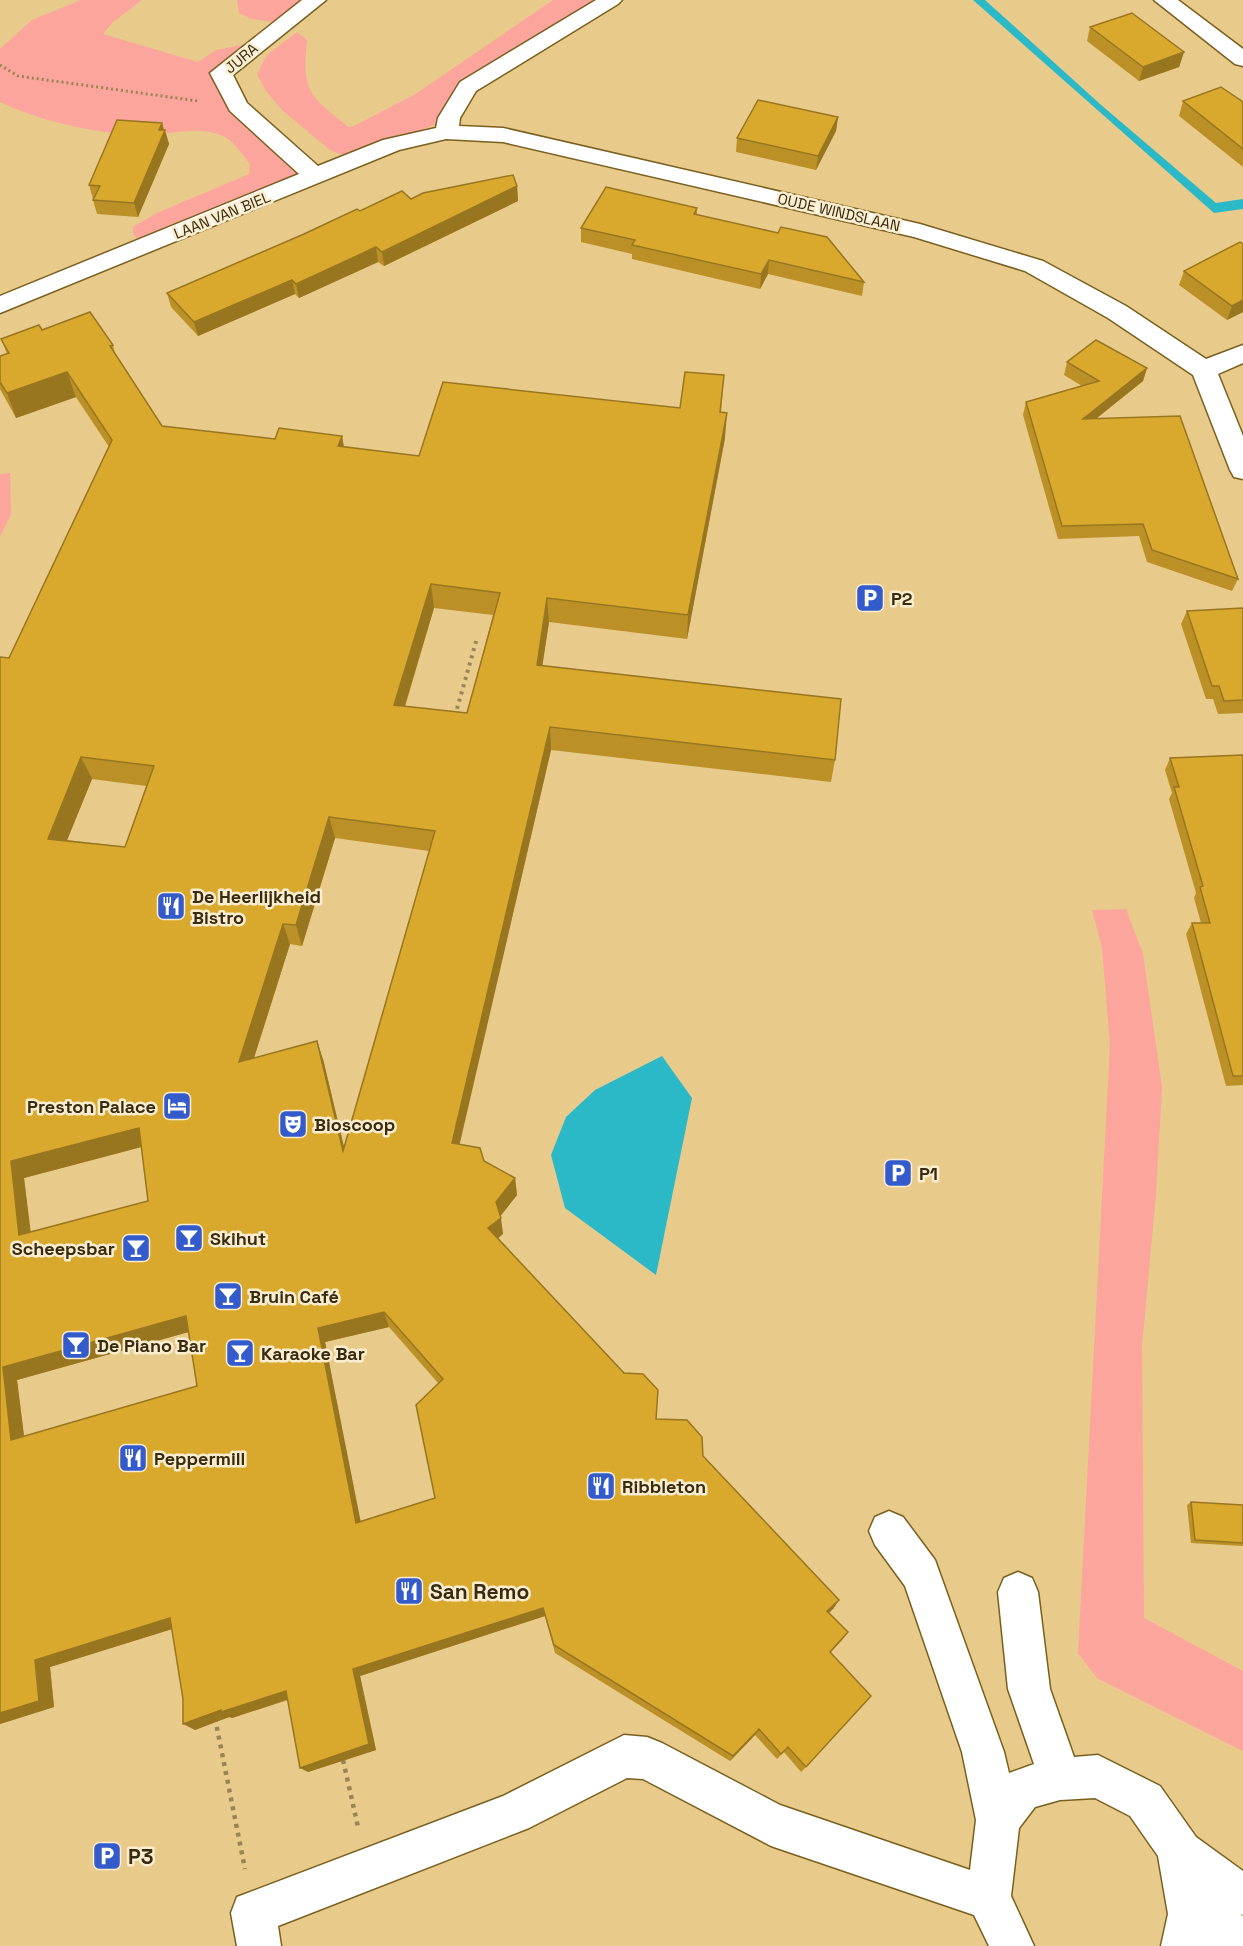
<svg xmlns="http://www.w3.org/2000/svg" width="1243" height="1946" viewBox="0 0 1243 1946" font-family="'Space Grotesk',sans-serif">
<style>
.green{fill:#fba59d}
.water{fill:#2bb8c7}
.lines{fill:none;stroke-linecap:round;stroke-linejoin:round}
.minor-casing{stroke:#7a601f;stroke-width:3}
.path-far2{stroke:#9a8456;stroke-width:3;stroke-dasharray:2 3;stroke-linecap:butt}
.path-far1{stroke:#9a8456;stroke-width:4;stroke-dasharray:3 4.5;stroke-linecap:butt}
.path{stroke:#9a8456;stroke-width:4.5;stroke-dasharray:4 5;stroke-linecap:butt}
.minor{fill:#fff;fill-rule:evenodd}
.wall{fill:#bb9127;fill-rule:evenodd}
.shaded-wall{fill:#987620}
.building{fill:#d9a92d;stroke:#987620;stroke-width:1.5;fill-rule:evenodd}
.labels{text-anchor:middle;dominant-baseline:central;stroke-width:5;stroke-linejoin:round;paint-order:stroke}
.far-street-label{font-size:15px;fill:#372c12;stroke:#fcedce}
.poi-label{font-size:18px;font-weight:bold;fill:#372c12;stroke:#fcedce;text-anchor:start}
.near-poi-label{font-size:21px;font-weight:bold;fill:#372c12;stroke:#fcedce;text-anchor:start}
</style>
<rect width="100%" height="100%" fill="#e8ca8b"/>
<!-- green -->
<path class="green" d="M 81,0 L 142,0 L 112,23 L 103,34 L 198,62 L 216,50 L 248,44 L 222,80 L 300,175 L 144,248 L 133,233 L 133,227 L 157,213 L 249,174 L 250,164 C 243,156 235,142 225,137 C 199,123 162,137 134,135 C 90,132 40,121 0,102 L 0,49 L 32,20 Z
M 237,0 L 305,0 L 273,22 L 252,19 L 239,13 Z
M 553,0 L 593,0 L 452,98 L 437,124 L 356,154 L 342,155 L 330,150 L 282,110 L 266,91 L 257,74 L 267,55 L 297,32 L 307,40 C 302,93 308,94 348,127 L 354,126 L 414,95 Z
M 10,473 L 11,514 L 0,537 L 0,474 Z
M 1126,909 L 1143,954 L 1162,1087 L 1156,1194 L 1142,1346 L 1144,1618 L 1243,1671 L 1243,1751 L 1097,1678 L 1078,1653 L 1110,1045 L 1102,948 L 1092,910 Z"/>
<!-- water -->
<path class="water" d="M 973,0 L 985,0 L 1100,104 L 1216,203 L 1243,199 L 1243,209 L 1214,213 Z
M 662,1056 L 692,1098 L 656,1275 L 565,1208 L 551,1155 L 566,1117 L 595,1090 Z"/>
<g class="lines">
<!-- minor casing -->
<g class="minor-casing">
<path id="minor" d="M 302,0 L 326,0 L 233,75 L 247,103 L 318,166 L 383,140 L 436,128 L 438,118 L 460,82 L 596,0 L 622,0 L 618,4 L 476,91 L 460,118 L 459,126 L 503,128 L 920,224 L 1043,261 L 1126,306 L 1206,359 L 1243,345 L 1243,363 L 1218,374 L 1243,436 L 1243,479 L 1234,477 L 1230,470 L 1193,375 L 1108,318 L 1025,271 L 914,237 L 503,142 L 446,139 L 399,150 L 0,313 L 0,296 L 299,174 L 230,111 L 210,73 Z
M 1154,0 L 1178,0 L 1243,49 L 1243,66 L 1235,64 Z
M 889,1511 L 903,1517 L 935,1560 L 1004,1752 L 1009,1773 L 1034,1764 L 1008,1689 L 998,1592 L 1004,1578 L 1018,1572 L 1032,1578 L 1038,1592 L 1050,1689 L 1074,1757 L 1098,1755 L 1160,1786 L 1196,1837 L 1243,1871 L 1243,1915 L 1240,1914 L 1243,1916 L 1243,1946 L 1161,1946 L 1168,1914 L 1158,1856 L 1130,1816 L 1095,1798 L 1060,1800 L 1035,1807 L 1019,1828 L 1011,1896 L 1034,1946 L 989,1946 L 974,1915 L 771,1846 L 643,1779 L 627,1778 L 529,1828 L 278,1926 L 281,1946 L 237,1946 L 231,1913 L 237,1897 L 503,1796 L 624,1735 L 647,1737 L 662,1743 L 780,1805 L 970,1870 L 976,1820 L 962,1752 L 905,1586 L 875,1545 L 869,1531 L 875,1517 Z"/>
</g>
<!-- path-far2 -->
<path class="path-far2" d="M 0,65 L 18,76 L 198,101"/>
<!-- path-far1 -->
<path class="path-far1" d="M 455,716 L 477,638"/>
<!-- path -->
<path class="path" d="M 215,1718 L 245,1869
M 343,1760 L 358,1827"/>
<!-- minor -->
<use href="#minor" class="minor"/>
</g>
<!-- wall -->
<path class="wall" d="M 1090,27 L 1184,52 L 1179,67 L 1139,81 L 1087,41 Z
M 1183,101 L 1243,102 L 1243,167 L 1179,116 Z
M 838,117 L 836,131 L 816,170 L 736,152 L 737,138 Z
M 162,123 L 169,144 L 138,217 L 97,214 L 93,200 L 94,199 L 93,199 L 89,185 Z
M 517,186 L 518,201 L 384,266 L 378,262 L 299,298 L 295,294 L 198,336 L 171,307 L 167,293 L 360,211 L 411,199 Z
M 697,208 L 697,214 L 864,282 L 862,296 L 768,274 L 760,289 L 632,259 L 632,254 L 581,242 L 581,228 Z
M 1243,244 L 1243,312 L 1227,320 L 1179,285 L 1184,271 Z
M 42,330 L 113,345 L 115,353 L 162,426 L 275,439 L 342,436 L 344,447 L 419,456 L 680,408 L 724,375 L 721,413 L 725,438 L 687,639 L 549,622 L 542,666 L 835,760 L 831,782 L 551,750 L 459,1144 L 484,1161 L 515,1178 L 517,1195 L 500,1216 L 503,1234 L 498,1238 L 656,1419 L 703,1456 L 839,1600 L 833,1609 L 829,1613 L 848,1632 L 830,1653 L 806,1767 L 801,1772 L 784,1752 L 777,1759 L 755,1735 L 730,1761 L 555,1653 L 545,1616 L 360,1676 L 376,1750 L 308,1772 L 288,1700 L 232,1718 L 229,1717 L 195,1730 L 183,1699 L 172,1629 L 50,1667 L 54,1707 L 0,1724 L 0,657 L 9,658 L 109,447 L 76,397 L 16,418 L 0,389 L 0,356 L 7,354 L 1,339 ZM 434,608 L 493,615 L 467,713 L 405,707 ZM 92,779 L 146,786 L 125,847 L 67,840 ZM 335,838 L 429,851 L 344,1147 L 323,1059 L 254,1058 L 290,944 L 302,946 ZM 141,1147 L 148,1201 L 30,1232 L 24,1178 ZM 389,1327 L 438,1383 L 435,1498 L 360,1521 L 325,1342 ZM 188,1332 L 197,1386 L 24,1436 L 17,1380 Z
M 1067,362 L 1147,368 L 1143,381 L 1096,419 L 1238,579 L 1232,591 L 1147,562 L 1139,536 L 1058,539 L 1023,415 L 1026,402 L 1082,386 L 1064,375 Z
M 1243,608 L 1243,713 L 1218,714 L 1213,699 L 1206,699 L 1181,624 L 1187,611 Z
M 1243,755 L 1243,1085 L 1226,1086 L 1186,934 L 1192,923 L 1201,923 L 1194,898 L 1196,893 L 1169,799 L 1172,793 L 1165,770 L 1170,758 Z
M 1191,1502 L 1243,1505 L 1243,1546 L 1191,1543 L 1187,1505 Z"/>
<!-- shaded-wall -->
<path class="shaded-wall" d="M 1184,52 L 1179,67 L 1139,81 L 1143,67 Z
M 838,117 L 836,131 L 816,170 L 818,156 Z
M 162,123 L 164,132 L 165,130 L 169,144 L 138,217 L 134,203 Z
M 517,186 L 518,201 L 384,266 L 382,252 Z
M 376,247 L 378,262 L 299,298 L 296,284 Z
M 769,260 L 768,274 L 760,289 L 761,274 Z
M 292,280 L 295,294 L 198,336 L 194,322 Z
M 1243,300 L 1243,312 L 1227,320 L 1232,306 Z
M 1147,368 L 1143,381 L 1079,432 L 1083,419 Z
M 67,372 L 76,397 L 16,418 L 7,393 Z
M 727,413 L 725,438 L 687,639 L 688,615 Z
M 342,436 L 346,460 L 338,446 Z
M 431,584 L 434,608 L 398,728 L 394,705 Z
M 547,598 L 549,622 L 539,688 L 537,665 Z
M 550,727 L 551,750 L 456,1160 L 452,1143 Z
M 81,757 L 92,779 L 59,860 L 48,839 Z
M 329,817 L 335,838 L 302,946 L 296,925 Z
M 283,924 L 290,944 L 247,1080 L 239,1062 Z
M 317,1041 L 323,1059 L 349,1168 L 343,1151 Z
M 139,1128 L 149,1145 L 24,1178 L 33,1250 L 19,1235 L 11,1161 Z
M 515,1178 L 517,1195 L 499,1218 L 496,1202 Z
M 501,1218 L 503,1234 L 491,1244 L 488,1228 Z
M 384,1312 L 389,1327 L 325,1342 L 363,1533 L 356,1523 L 318,1328 Z
M 186,1316 L 196,1330 L 17,1380 L 26,1452 L 11,1440 L 3,1367 Z
M 839,1600 L 833,1609 L 822,1619 L 827,1611 Z
M 543,1608 L 545,1616 L 360,1676 L 376,1750 L 308,1772 L 300,1768 L 353,1669 Z
M 170,1618 L 182,1626 L 50,1667 L 54,1707 L 0,1724 L 0,1713 L 35,1660 Z
M 848,1632 L 842,1640 L 824,1659 L 830,1652 Z
M 286,1691 L 295,1697 L 232,1718 L 229,1717 L 195,1730 L 183,1724 L 221,1710 Z
M 759,1729 L 755,1735 L 730,1761 L 733,1756 Z"/>
<!-- building -->
<path class="building" d="M 1132,13 L 1184,52 L 1143,67 L 1090,27 Z
M 1221,87 L 1243,102 L 1243,149 L 1183,101 Z
M 758,100 L 838,117 L 818,156 L 737,138 Z
M 117,120 L 162,123 L 159,130 L 165,130 L 134,203 L 93,200 L 100,186 L 89,185 Z
M 513,175 L 517,186 L 382,252 L 376,247 L 296,284 L 292,280 L 194,322 L 167,293 L 304,234 L 357,209 L 360,211 L 402,191 L 411,199 L 423,193 Z
M 606,187 L 697,208 L 694,214 L 778,233 L 781,227 L 827,237 L 864,282 L 769,260 L 761,274 L 632,245 L 635,240 L 581,228 Z
M 1240,242 L 1243,244 L 1243,300 L 1232,306 L 1184,271 Z
M 90,312 L 113,345 L 110,346 L 162,426 L 275,439 L 279,428 L 342,436 L 338,446 L 419,456 L 443,382 L 680,408 L 685,372 L 724,375 L 720,412 L 727,413 L 688,615 L 547,598 L 537,665 L 841,699 L 835,760 L 550,727 L 452,1143 L 480,1148 L 484,1161 L 515,1178 L 496,1202 L 501,1218 L 488,1228 L 624,1373 L 643,1374 L 658,1390 L 656,1419 L 687,1420 L 702,1437 L 703,1456 L 839,1600 L 827,1611 L 848,1632 L 830,1652 L 871,1696 L 806,1767 L 788,1747 L 781,1754 L 759,1729 L 733,1756 L 554,1645 L 543,1608 L 353,1669 L 369,1744 L 300,1768 L 286,1691 L 221,1712 L 221,1710 L 183,1724 L 183,1699 L 170,1618 L 35,1660 L 39,1701 L 0,1713 L 0,657 L 9,658 L 112,440 L 67,372 L 7,393 L 0,382 L 0,356 L 9,353 L 1,339 L 39,325 L 42,330 ZM 431,584 L 500,593 L 467,713 L 394,705 ZM 81,757 L 154,766 L 125,847 L 48,839 ZM 329,817 L 435,831 L 343,1151 L 317,1041 L 239,1062 L 283,924 L 296,925 ZM 139,1128 L 148,1201 L 19,1235 L 11,1161 ZM 384,1312 L 443,1379 L 416,1405 L 435,1498 L 356,1523 L 318,1328 ZM 186,1316 L 197,1386 L 11,1440 L 3,1367 Z
M 1096,340 L 1147,368 L 1083,419 L 1180,416 L 1238,579 L 1152,550 L 1143,524 L 1062,526 L 1026,402 L 1099,381 L 1067,362 Z
M 1243,608 L 1243,700 L 1224,701 L 1219,686 L 1212,686 L 1187,611 Z
M 1243,755 L 1243,1076 L 1233,1076 L 1192,923 L 1210,923 L 1200,887 L 1203,886 L 1174,787 L 1179,787 L 1170,758 Z
M 1191,1502 L 1243,1505 L 1243,1543 L 1195,1540 Z"/>
<!-- icons -->
<defs>
<g id="parking-square" transform="scale(1.5)"><rect x="-9" y="-9" width="18" height="18" rx="4" fill="#345bcb" stroke="#fcedce"/><path d="M-3.5-5.5H1a3.5 3.5 0 0 1 0 7H-1V5.5H-3.5ZM-1-3.4V-.6H.8a1.4 1.4 0 0 0 0-2.8Z" fill="#fff"/></g>
<g id="restaurant-square" transform="scale(1.5)"><rect x="-9" y="-9" width="18" height="18" rx="4" fill="#345bcb" stroke="#fcedce"/><path d="M-5-6h1v4h1v-4h1v4h1v-4h1v5L-1.5 .5V6h-2V.5L-5-1ZM5-6V6H3V1.5H1.5Q1.5-4 5-6Z" fill="#fff"/></g>
<g id="hotel-square" transform="scale(1.5)"><rect x="-9" y="-9" width="18" height="18" rx="4" fill="#345bcb" stroke="#fcedce"/><path d="M-6-4.5h1.5V1H6V5H4.5V3h-9V5H-6ZM-4 0a1.8 1.8 0 1 1 3.6 0ZM.5 0V-2.5h3Q6-2.5 6 0Z" fill="#fff"/></g>
<g id="theatre-square" transform="scale(1.5)"><rect x="-9" y="-9" width="18" height="18" rx="4" fill="#345bcb" stroke="#fcedce"/><path d="M-5-5.5Q0-4 5-5.5V0Q5 5 0 6Q-5 5-5 0ZM-3.3-2.5H-1v1.5H-3.3ZM1-2.5H3.3v1.5H1ZM-2.8 1Q0 5.5 2.8 1Z" fill="#fff"/></g>
<g id="bar-square" transform="scale(1.5)"><rect x="-9" y="-9" width="18" height="18" rx="4" fill="#345bcb" stroke="#fcedce"/><path d="M-6-5H6L.8 .8V4.5H3.5V6h-7V4.5H-.8V.8Z" fill="#fff"/></g>
</defs>
<g fill-rule="evenodd">
<use href="#parking-square" x="870" y="598"/>
<use href="#restaurant-square" x="171" y="906"/>
<use href="#hotel-square" x="177" y="1106"/>
<use href="#theatre-square" x="293" y="1124"/>
<use href="#parking-square" x="898" y="1173"/>
<use href="#bar-square" x="189" y="1238"/>
<use href="#bar-square" x="136" y="1248"/>
<use href="#bar-square" x="228" y="1296"/>
<use href="#bar-square" x="76" y="1345"/>
<use href="#bar-square" x="240" y="1353"/>
<use href="#restaurant-square" x="133" y="1458"/>
<use href="#restaurant-square" x="601" y="1486"/>
<use href="#restaurant-square" x="409" y="1591"/>
<use href="#parking-square" x="107" y="1856"/>
</g>
<g class="labels">
<!-- far-street labels -->
<g class="far-street-label">
<text transform="translate(241 58) rotate(-40)">JURA</text>
<text transform="translate(839 212) rotate(13)">OUDE WINDSLAAN</text>
<text transform="translate(222 215) rotate(-22)">LAAN VAN BIEL</text>
</g>
<!-- poi labels -->
<g class="poi-label">
<text x="891" y="598">P2</text>
<text x="192" y="896">De Heerlijkheid<tspan x="192" dy="21">Bistro</tspan></text>
<text x="156" y="1106" text-anchor="end">Preston Palace</text>
<text x="314" y="1124">Bioscoop</text>
<text x="919" y="1173">P1</text>
<text x="210" y="1238">Skihut</text>
<text x="115" y="1248" text-anchor="end">Scheepsbar</text>
<text x="249" y="1296">Bruin Café</text>
<text x="97" y="1345">De Piano Bar</text>
<text x="261" y="1353">Karaoke Bar</text>
<text x="154" y="1458">Peppermill</text>
<text x="622" y="1486">Ribbleton</text>
</g>
<!-- near-poi labels -->
<g class="near-poi-label">
<text x="430" y="1591">San Remo</text>
<text x="128" y="1856">P3</text>
</g>
</g>
</svg>
